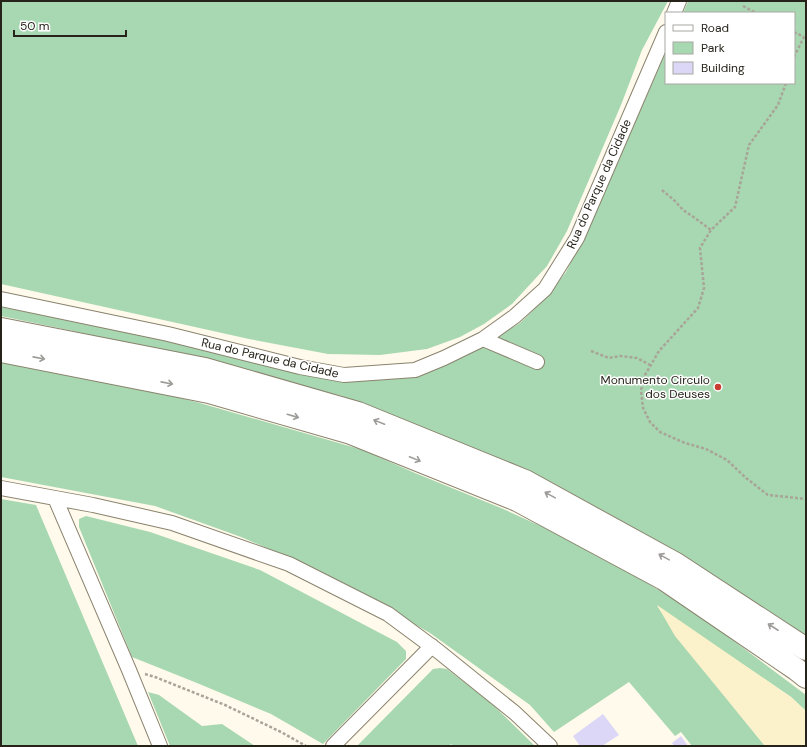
<svg xmlns="http://www.w3.org/2000/svg" width="807" height="747" viewBox="0 0 807 747" font-family="'DM Sans',sans-serif">
<style>
.green{fill:#a8d8b1}
.sand{fill:#fbf1cb}
.building{fill:#dcd7f7}
.lines{fill:none;stroke-linecap:round;stroke-linejoin:round}
.street-casing{stroke:#8a836e;stroke-width:16}
.primary-casing{stroke:#8a836e;stroke-width:24}
.path{stroke:#a8a498;stroke-width:2.5;stroke-dasharray:3 2;stroke-linecap:butt}
.street{stroke:#fff;stroke-width:14}
.primary{stroke:#fff;stroke-width:22}
.oneway{stroke:#9d9c98}
.poi-dot{fill:#c93c31;stroke:#fff;stroke-width:1.5}
.labels{text-anchor:middle;dominant-baseline:central;stroke-width:3;stroke-linejoin:round;paint-order:stroke}
.street-label{font-size:12px;fill:#25231a;stroke:#fff}
.poi-label{font-size:12px;fill:#25231a;stroke:#fff;text-anchor:end}
</style>
<rect width="100%" height="100%" fill="#fffaec"/>
<!-- green -->
<path class="green" d="M 1,1 L 668,1 L 642,50 L 621,105 L 567,231 L 547,266 L 512,304 L 484,324 L 460,337 L 427,349 L 380,355 L 328,354 L 249,339 L 1,284 Z
M 688,1 L 806,1 L 806,637 L 795,628 L 607,513 L 388,414 L 342,396 L 73,331 L 1,316 L 1,307 L 106,328 L 345,381 L 416,377 L 448,364 L 477,349 L 520,323 L 544,300 L 566,272 L 598,207 L 666,52 L 666,83 L 794,83 L 794,13 L 683,13 Z
M 1,359 L 144,389 L 200,403 L 363,450 L 415,473 L 501,508 L 556,533 L 602,559 L 636,576 L 699,615 L 806,695 L 806,711 L 791,697 L 657,606 L 735,709 L 765,746 L 692,746 L 681,732 L 675,736 L 629,682 L 554,732 L 530,705 L 430,633 L 316,569 L 241,537 L 155,506 L 1,477 Z
M 1,499 L 36,505 L 138,746 L 3,746 L 1,742 Z
M 86,516 L 150,532 L 260,570 L 397,642 L 406,651 L 406,659 L 323,744 L 271,714 L 197,683 L 132,657 L 79,527 L 79,519 Z
M 440,668 L 447,669 L 491,703 L 535,746 L 453,746 L 451,744 L 449,746 L 357,746 L 433,669 Z
M 148,692 L 159,695 L 202,726 L 222,724 L 255,746 L 170,746 Z"/>
<!-- sand -->
<path class="sand" d="M 657,605 L 791,697 L 806,711 L 806,746 L 765,746 L 675,636 Z"/>
<!-- building -->
<path class="building" d="M 603,714 L 619,735 L 602,746 L 580,746 L 573,736 Z
M 681,736 L 688,746 L 674,746 L 672,743 Z"/>
<g class="lines">
<!-- street casing -->
<g class="street-casing">
<path id="street" d="M 674,13 L 679,1
M 1,299 L 168,334 L 300,367 L 344,375 L 415,370 L 444,358 L 483,339 L 515,316 L 545,289 L 577,238 L 666,32
M 483,339 L 537,362
M 1,488 L 93,505 L 172,523 L 289,564 L 388,614 L 438,651 L 515,713 L 550,746
M 55,498 L 129,670 L 160,746
M 333,746 L 432,646"/>
</g>
<!-- primary casing -->
<g class="primary-casing">
<path id="primary" d="M 1,329 L 205,369 L 358,413 L 525,481 L 676,564 L 806,649
M 1,351 L 209,392 L 351,433 L 517,500 L 664,579 L 796,669 L 806,677"/>
</g>
<!-- path -->
<path class="path" d="M 743,6 L 756,13
M 794,32 L 804,37
M 794,57 L 804,37 L 806,36
M 786,83 L 778,105 L 749,145 L 735,207 L 711,230 L 700,248 L 704,288 L 698,308 L 659,351 L 645,375 L 641,390 L 643,408 L 650,422 L 660,432 L 685,443 L 706,449 L 727,460 L 746,478 L 768,495 L 806,499
M 662,190 L 675,201 L 683,210 L 695,218 L 711,230
M 591,351 L 609,358 L 620,356 L 637,358 L 650,365
M 145,674 L 155,677 L 225,705 L 281,732 L 306,746"/>
<!-- street -->
<use href="#street" class="street"/>
<!-- primary -->
<use href="#primary" class="primary"/>
</g>
<!-- one-way arrows -->
<defs><path id="oneway-shaft" d="M-6 0H5M1.5-3L5.5 0L1.5 3" fill="none" stroke-width="1.6" stroke-linecap="round" stroke-linejoin="round"/></defs>
<g class="oneway">
<use href="#oneway-shaft" transform="translate(39 358) rotate(11)"/>
<use href="#oneway-shaft" transform="translate(167 383) rotate(11)"/>
<use href="#oneway-shaft" transform="translate(293 416) rotate(16)"/>
<use href="#oneway-shaft" transform="translate(379 422) rotate(-158)"/>
<use href="#oneway-shaft" transform="translate(415 459) rotate(22)"/>
<use href="#oneway-shaft" transform="translate(550 495) rotate(-151)"/>
<use href="#oneway-shaft" transform="translate(664 557) rotate(-151)"/>
<use href="#oneway-shaft" transform="translate(773 627) rotate(-147)"/>
</g>
<!-- markers -->
<circle class="poi-dot" cx="718" cy="387" r="4"/>
<g class="labels">
<!-- street labels -->
<g class="street-label">
<text transform="translate(599 184) rotate(-66)">Rua do Parque da Cidade</text>
<text transform="translate(270 358) rotate(13)">Rua do Parque da Cidade</text>
</g>
<!-- poi labels -->
<g class="poi-label">
<text x="710" y="380">Monumento Circulo<tspan x="710" dy="14">dos Deuses</tspan></text>
</g>
</g>
<!-- border -->
<rect width="807" height="747" fill="none" stroke="#25231a" stroke-width="4"/>
<!-- legend -->
<rect x="665" y="12" width="130" height="72" fill="#ffffff" stroke="#a8a7a3"/>
<rect x="673" y="25" width="20" height="6" fill="#ffffff" stroke="#a8a7a3"/>
<text x="701" y="32" font-size="12" fill="#25231a">Road</text>
<rect x="673" y="42" width="20" height="12" fill="#a8d8b1" stroke="#a8a7a3"/>
<text x="701" y="52" font-size="12" fill="#25231a">Park</text>
<rect x="673" y="62" width="20" height="12" fill="#dcd7f7" stroke="#a8a7a3"/>
<text x="701" y="72" font-size="12" fill="#25231a">Building</text>
<!-- scale -->
<path d="M14 30v6h112v-6" fill="none" stroke="#25231a" stroke-width="2"/>
<text x="20" y="30" font-size="12" fill="#25231a" stroke="#ffffff" stroke-width="3" paint-order="stroke">50 m</text>
</svg>
